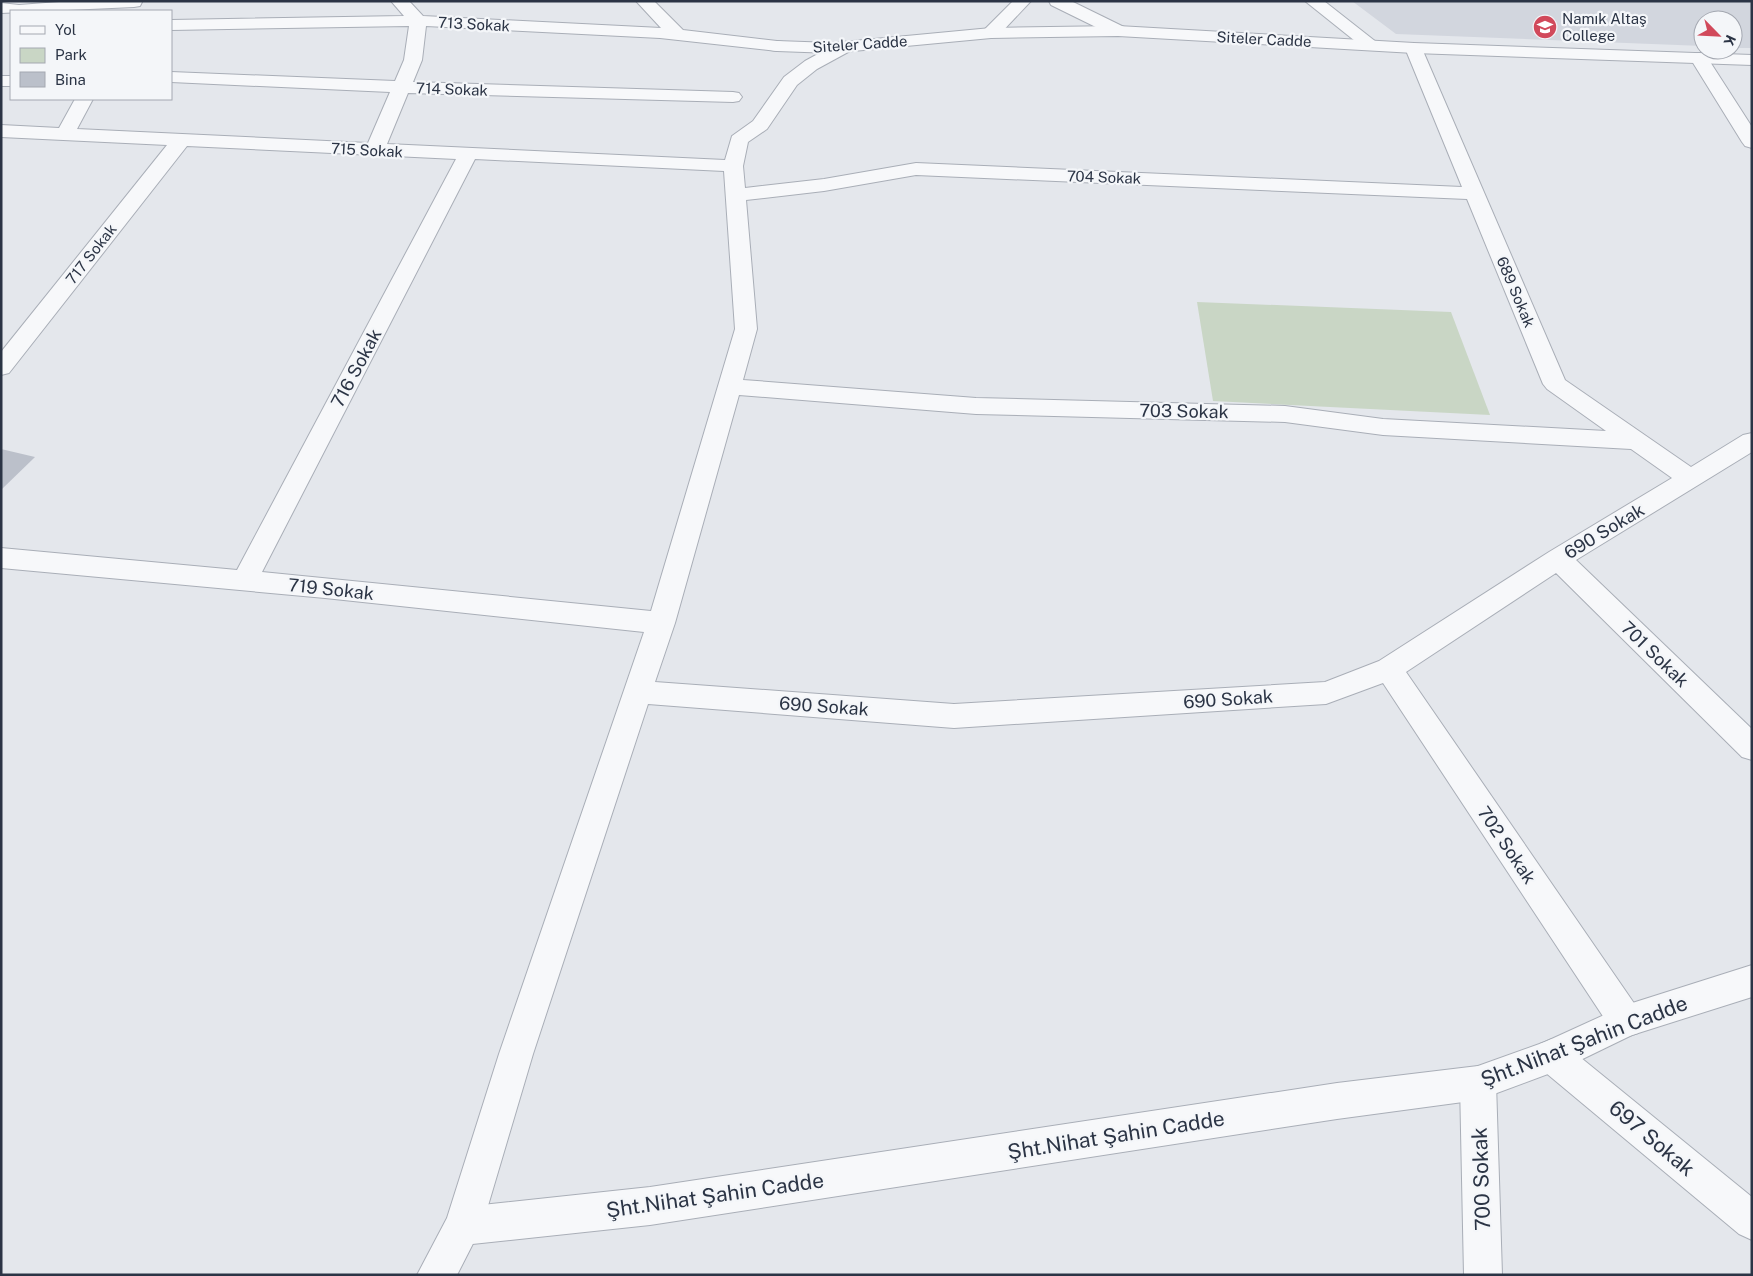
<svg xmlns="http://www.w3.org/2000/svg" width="1753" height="1276" viewBox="0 0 1753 1276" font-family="'Public Sans',sans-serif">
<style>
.built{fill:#d2d6de}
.green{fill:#c9d6c5}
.building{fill:#bbc0ca}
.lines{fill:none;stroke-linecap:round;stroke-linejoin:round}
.minor-casing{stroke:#a9aeb7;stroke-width:2}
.tertiary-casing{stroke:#a9aeb7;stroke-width:2}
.minor{fill:#f7f8fa;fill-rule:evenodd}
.tertiary{fill:#f7f8fa;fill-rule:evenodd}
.labels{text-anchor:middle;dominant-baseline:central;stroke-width:4.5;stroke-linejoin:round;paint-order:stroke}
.far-poi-label{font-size:15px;fill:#2b3445;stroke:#f4f6f9;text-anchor:start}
.far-street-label{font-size:15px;fill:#2b3445;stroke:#f4f6f9}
.street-label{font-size:18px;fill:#2b3445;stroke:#f4f6f9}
.near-street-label{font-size:21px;fill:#2b3445;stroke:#f4f6f9}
</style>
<rect width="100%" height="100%" fill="#e4e7ec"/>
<!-- built -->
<path class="built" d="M 1352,1 L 1752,1 L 1752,48 L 1733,48 L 1733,20 L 1703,20 L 1703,46 L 1396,34 Z"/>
<!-- green -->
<path class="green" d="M 1197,302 L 1451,312 L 1490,415 L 1213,401 Z"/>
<!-- building -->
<path class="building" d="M 1,449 L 35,457 L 1,490 Z"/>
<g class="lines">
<!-- minor casing -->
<g class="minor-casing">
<path id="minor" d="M 72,1 L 142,2 L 140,6 L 134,7 L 1,13 L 1,3 L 19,5 Z
M 391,1 L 409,1 L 423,16 L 661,28 L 636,1 L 654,1 L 683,30 L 777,41 L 783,42 L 786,46 L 783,50 L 777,51 L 660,38 L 426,26 L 422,60 L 413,82 L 733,92 L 739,93 L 742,97 L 739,101 L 733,102 L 408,93 L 387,144 L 725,160 L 732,136 L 753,121 L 784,77 L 805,61 L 838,43 L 850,43 L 853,47 L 850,51 L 817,69 L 797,85 L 767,129 L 748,142 L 743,166 L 745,188 L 824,179 L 916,163 L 1462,187 L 1405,48 L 1408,44 L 1420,44 L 1565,380 L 1691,467 L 1743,435 L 1752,433 L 1752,452 L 1576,560 L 1752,729 L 1752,760 L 1742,757 L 1556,573 L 1406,672 L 1638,1009 L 1643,1021 L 1638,1033 L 1626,1037 L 1614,1033 L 1383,683 L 1326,704 L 954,728 L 648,704 L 533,1054 L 482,1226 L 457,1275 L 417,1275 L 447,1218 L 499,1054 L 644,632 L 325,598 L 1,568 L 1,548 L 237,570 L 456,159 L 187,146 L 9,373 L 1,375 L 1,352 L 167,145 L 1,137 L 1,125 L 59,128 L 75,99 L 93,99 L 77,129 L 368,143 L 390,92 L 171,82 L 171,72 L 395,81 L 404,60 L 409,26 L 171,30 L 171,20 L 404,16 ZM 475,159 L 724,171 L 735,329 L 651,611 L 262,572 ZM 916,175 L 1467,199 L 1543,384 L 1547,389 L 1606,431 L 1383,419 L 1285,406 L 976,398 L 743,380 L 757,329 L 746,200 L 824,191 ZM 739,395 L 976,414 L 1285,422 L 1383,435 L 1631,449 L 1672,478 L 1549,552 L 1379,661 L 1325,682 L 954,704 L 655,682 L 675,623 Z
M 1013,1 L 1031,1 L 997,37 L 985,37 L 982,33 L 985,29 Z
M 1049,1 L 1071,1 L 1124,27 L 1127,31 L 1124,35 L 1112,35 L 1051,5 Z
M 1305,1 L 1324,1 L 1380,45 L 1377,49 L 1365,49 Z
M 1699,53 L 1705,54 L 1752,127 L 1752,148 L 1745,146 L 1742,142 L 1690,58 L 1693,54 Z
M 1,76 L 11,76 L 11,86 L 1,86 Z
M 1552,1039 L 1564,1044 L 1752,1197 L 1752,1240 L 1739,1234 L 1540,1068 L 1535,1056 L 1540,1044 Z
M 1478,1066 L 1490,1071 L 1496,1083 L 1502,1275 L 1464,1275 L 1460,1083 L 1466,1071 Z"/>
</g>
<!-- tertiary casing -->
<g class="tertiary-casing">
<path id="tertiary" d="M 1118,26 L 1414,43 L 1752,55 L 1752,65 L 1414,53 L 1118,36 L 991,38 L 832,53 L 777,51 L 771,50 L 768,46 L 771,42 L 777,41 L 832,43 L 991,28 Z
M 1752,965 L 1752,997 L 1632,1035 L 1564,1068 L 1478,1100 L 1337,1119 L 650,1225 L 463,1245 L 450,1239 L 444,1226 L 450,1213 L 463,1207 L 650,1187 L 1337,1083 L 1478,1066 L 1545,1042 L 1626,1005 Z"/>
</g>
<!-- minor -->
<use href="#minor" class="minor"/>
<!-- tertiary -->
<use href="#tertiary" class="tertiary"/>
</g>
<!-- icons -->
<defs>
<g id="school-disc" transform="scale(1.25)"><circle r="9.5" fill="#d1495b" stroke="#f4f6f9"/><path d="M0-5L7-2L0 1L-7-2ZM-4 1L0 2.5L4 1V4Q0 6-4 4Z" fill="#fff"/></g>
</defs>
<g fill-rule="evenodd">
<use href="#school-disc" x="1545" y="27"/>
</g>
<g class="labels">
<!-- far-poi labels -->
<g class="far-poi-label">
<text x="1562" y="18">Namık Altaş<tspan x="1562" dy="17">College</tspan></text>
</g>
<!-- far-street labels -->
<g class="far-street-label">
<text transform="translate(474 24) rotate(3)">713 Sokak</text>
<text transform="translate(1264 39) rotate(3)">Siteler Cadde</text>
<text transform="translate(860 44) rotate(-4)">Siteler Cadde</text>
<text transform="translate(452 89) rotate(2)">714 Sokak</text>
<text transform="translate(367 150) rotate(3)">715 Sokak</text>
<text transform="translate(1104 177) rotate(2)">704 Sokak</text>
<text transform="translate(91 254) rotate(-52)">717 Sokak</text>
<text transform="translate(1516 292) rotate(67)">689 Sokak</text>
</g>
<!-- street labels -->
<g class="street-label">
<text transform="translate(356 368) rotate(-62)">716 Sokak</text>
<text transform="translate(1184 411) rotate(1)">703 Sokak</text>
<text transform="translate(1604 531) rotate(-31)">690 Sokak</text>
<text transform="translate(331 589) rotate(6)">719 Sokak</text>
<text transform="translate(1655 654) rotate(44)">701 Sokak</text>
<text transform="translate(1228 699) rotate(-4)">690 Sokak</text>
<text transform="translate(824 706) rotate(4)">690 Sokak</text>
<text transform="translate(1507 845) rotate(56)">702 Sokak</text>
</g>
<!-- near-street labels -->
<g class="near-street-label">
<text transform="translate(1584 1041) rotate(-21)">Şht.Nihat Şahin Cadde</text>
<text transform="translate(1116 1135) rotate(-9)">Şht.Nihat Şahin Cadde</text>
<text transform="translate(1652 1138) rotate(40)">697 Sokak</text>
<text transform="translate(1481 1179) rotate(-92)">700 Sokak</text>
<text transform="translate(715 1195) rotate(-8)">Şht.Nihat Şahin Cadde</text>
</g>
</g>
<!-- border -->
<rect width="1753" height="1276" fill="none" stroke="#2b3445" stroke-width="5"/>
<!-- legend -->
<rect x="10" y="10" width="162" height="90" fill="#f4f6f9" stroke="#a4a8b1"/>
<rect x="20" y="26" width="25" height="8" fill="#f7f8fa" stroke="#a4a8b1"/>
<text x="55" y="35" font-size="15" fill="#2b3445">Yol</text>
<rect x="20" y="48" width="25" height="15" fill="#c9d6c5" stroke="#a4a8b1"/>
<text x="55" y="60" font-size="15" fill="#2b3445">Park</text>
<rect x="20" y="72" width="25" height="15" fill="#bbc0ca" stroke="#a4a8b1"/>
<text x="55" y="85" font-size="15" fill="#2b3445">Bina</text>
<!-- north arrow -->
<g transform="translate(1718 35) rotate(114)"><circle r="24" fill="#f4f6f9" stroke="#a4a8b1"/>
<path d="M0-4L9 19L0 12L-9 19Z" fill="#d1495b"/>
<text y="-8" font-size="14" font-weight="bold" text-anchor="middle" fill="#2b3445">K</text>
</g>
</svg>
